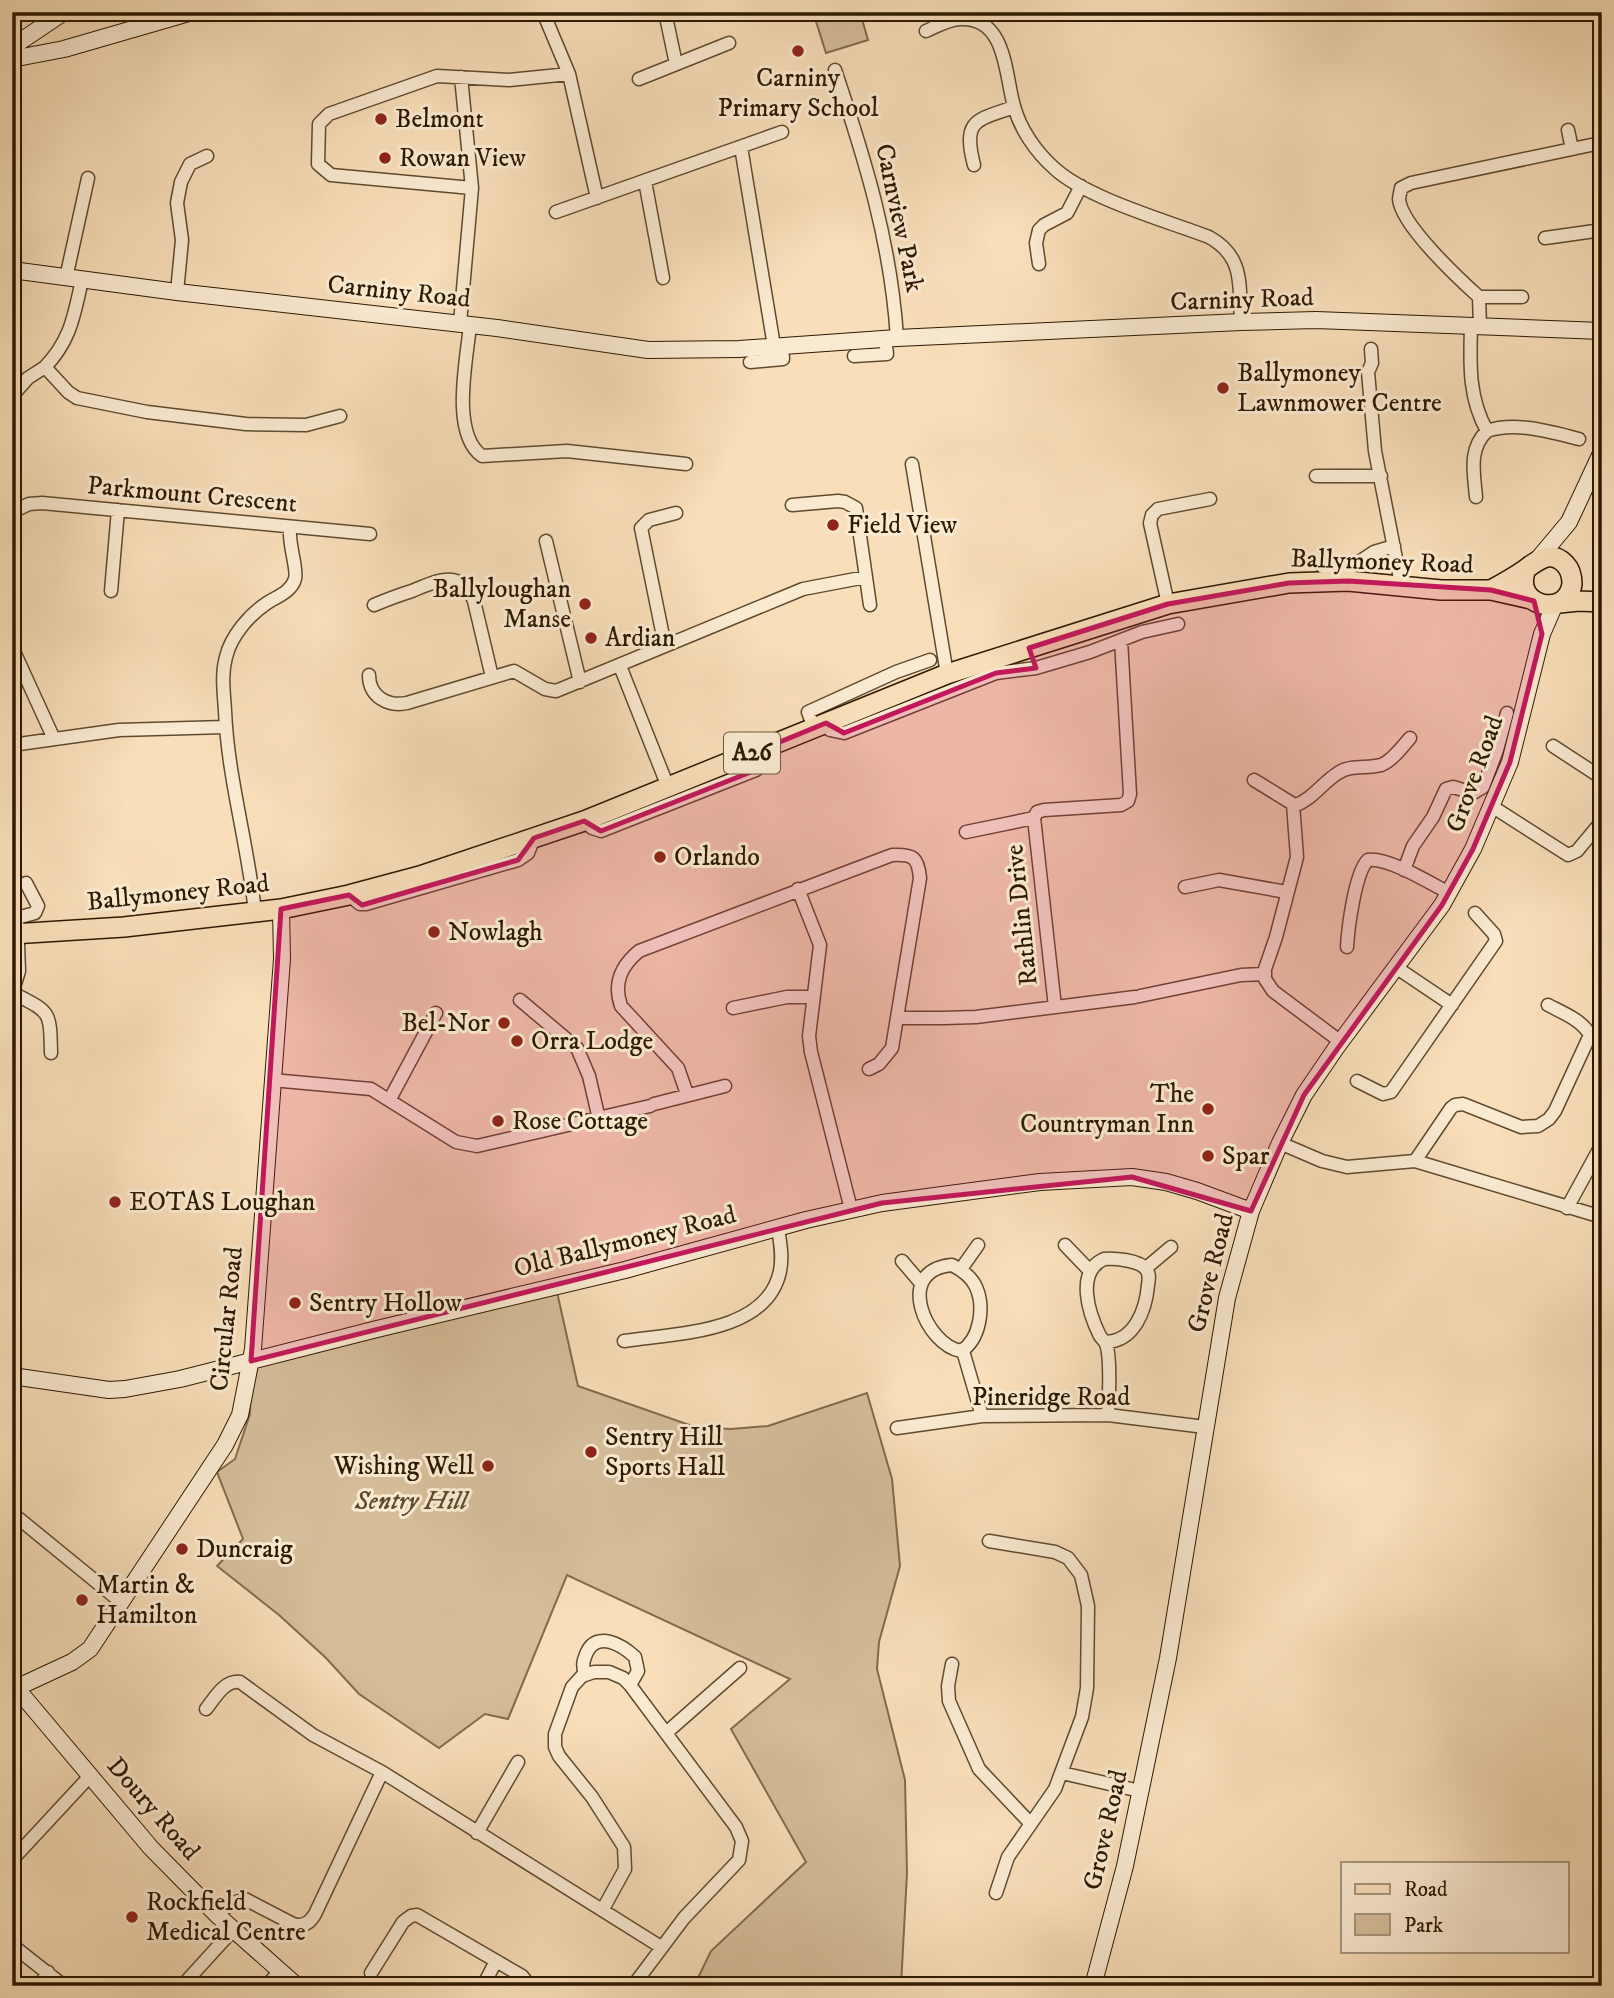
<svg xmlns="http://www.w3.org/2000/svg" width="1614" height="1998" viewBox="0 0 1614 1998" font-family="'IM FELL DW Pica',serif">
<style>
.green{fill:#d5bd9a;stroke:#816b4d;stroke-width:2}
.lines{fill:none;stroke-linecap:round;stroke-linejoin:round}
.street-casing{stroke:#604a2e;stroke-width:15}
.secondary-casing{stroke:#2d1900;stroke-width:18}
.primary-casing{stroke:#2d1900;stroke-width:22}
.street{stroke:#faead2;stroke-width:12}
.secondary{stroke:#faead2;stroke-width:16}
.primary{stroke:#f8deb9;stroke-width:19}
.marked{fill:#c2185b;fill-opacity:0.2;stroke:#c2185b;stroke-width:5;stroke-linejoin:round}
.poi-dot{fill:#8f2418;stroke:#faead2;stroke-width:2.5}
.labels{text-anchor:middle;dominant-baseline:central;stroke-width:6;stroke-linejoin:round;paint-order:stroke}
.shield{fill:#faead2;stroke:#6a583f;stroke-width:2}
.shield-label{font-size:24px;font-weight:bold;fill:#2d1900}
.poi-label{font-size:26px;fill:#2d1900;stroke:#faead2;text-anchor:start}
.street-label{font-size:26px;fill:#2d1900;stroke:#faead2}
.park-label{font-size:26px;font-style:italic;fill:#5f4a2e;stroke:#faead2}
</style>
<rect width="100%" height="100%" fill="#f8deb9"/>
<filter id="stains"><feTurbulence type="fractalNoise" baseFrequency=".00286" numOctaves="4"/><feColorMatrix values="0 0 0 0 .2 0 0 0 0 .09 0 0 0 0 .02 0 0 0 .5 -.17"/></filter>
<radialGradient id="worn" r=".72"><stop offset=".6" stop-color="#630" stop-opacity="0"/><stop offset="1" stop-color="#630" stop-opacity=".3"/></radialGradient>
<!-- green -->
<path class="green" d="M 813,12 L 860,12 L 868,40 L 826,53 Z
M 557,1292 L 578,1386 L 695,1427 L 731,1429 L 768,1426 L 867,1393 L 892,1479 L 900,1566 L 879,1642 L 877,1669 L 905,1780 L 907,1873 L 901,1986 L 694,1986 L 711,1951 L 806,1862 L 731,1729 L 790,1679 L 567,1575 L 508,1719 L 485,1714 L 439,1748 L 359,1694 L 326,1658 L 279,1615 L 217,1566 L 243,1539 L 217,1472 L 235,1459 L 250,1414 L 251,1361 Z"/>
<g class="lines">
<!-- street casing -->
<g class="street-casing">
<path id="street" d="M 543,12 L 569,74 L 597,198
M 665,12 L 676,64
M 926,31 C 937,26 949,19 961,19 C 1007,17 1005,76 1014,106 C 1020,129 1036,152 1054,168 C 1086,198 1167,221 1209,237 C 1245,257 1239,286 1241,322
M 835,70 C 865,159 891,243 897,338
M 639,79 L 729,43
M 1568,130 L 1572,149
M 741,147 L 774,346
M 974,165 C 962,119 977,120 1014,107
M 645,181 L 663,278
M 472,188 L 331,175 L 318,164 L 319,124 L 329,114 L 437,76 L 509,80 L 569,74
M 556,212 L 782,132
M 1545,238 L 1602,230
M 1039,264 L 1036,243 L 1039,230 L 1044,225 L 1067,213 L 1081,186
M 66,278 L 88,178
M 82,280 C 74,315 71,340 45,367 L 68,392 L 77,398 L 147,412 L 246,424 L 306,425 L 340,416
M 177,292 L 182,240 L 177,203 L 181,182 L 190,164 L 207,156
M 1479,297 L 1522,297
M 460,323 L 472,188 L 461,77
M 470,325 C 467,359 450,433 482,456 L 567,451 L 686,464
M 1471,326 C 1470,363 1468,397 1487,431 C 1468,449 1474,473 1476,497
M 1480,326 L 1479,297 C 1459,279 1401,225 1399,199 C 1399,198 1401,189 1401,188 L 1411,183 L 1591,145
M 1371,349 L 1372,363 L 1368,372 L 1375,451 L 1401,584
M 854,356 L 887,354 L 885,339
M 750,362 L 783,359 L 782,346
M 12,396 L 28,378 L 45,367
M 1487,431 C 1515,421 1551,432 1579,439
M 912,464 L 947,674
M 1316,476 L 1381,476
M 792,505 L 838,501 L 845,502 L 856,508 L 870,605
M 12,512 L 29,504 L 42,503 L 370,534
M 546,541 L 580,682
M 1323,567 L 1353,566 L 1374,552 L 1394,546
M 111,591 L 118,510
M 1168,604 L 1150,523 L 1152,515 L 1158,509 L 1210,499
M 374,605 C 386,600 399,595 412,591 C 436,581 461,568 474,601 L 492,677
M 665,646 L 641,528 L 649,520 L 676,513
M 12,647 L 54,739
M 620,666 L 668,787
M 369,675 C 369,696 387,707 407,703 L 514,671 L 545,689 L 556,691 L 803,589 L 866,577
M 826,723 L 830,730 L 844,733 L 996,673 L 1036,668 L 1090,652 L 1142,632 L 1178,624
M 814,728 L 808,712 L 896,672 L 930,660
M 12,745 L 119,730 L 225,727
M 1553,746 L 1602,778
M 1254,780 L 1293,804 L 1297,857 L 1276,937 L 1265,969 L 1265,979 L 1273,991 L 1341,1042
M 1294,806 C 1313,799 1322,783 1338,773 C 1351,764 1367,769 1381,765 C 1392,761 1402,747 1410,738
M 1493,807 L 1568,855 L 1577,851 L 1602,821
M 1034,818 L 1055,1007
M 584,821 L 592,828 L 601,831 L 756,770 L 765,760 L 770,746
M 966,832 L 1034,818 L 1037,812 L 1044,810 L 1121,805 L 1128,801 L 1130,794 L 1121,640
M 1404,870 L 1413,846 L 1433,817 L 1446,789 L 1453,787 L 1473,793 L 1483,787 L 1497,750 L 1507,713
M 1185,887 L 1219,880 L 1286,892
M 798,889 L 820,945 L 809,1036 L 811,1052 L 851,1209
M 349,895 L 360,904 L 366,904 L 518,860 L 528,853 L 534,838
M 255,912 C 248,844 228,779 225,711 C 224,693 221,675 226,657 C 231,636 249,615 267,603 C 278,596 291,592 295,579 C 298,569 288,544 290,527
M 1347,947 C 1348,929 1355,872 1368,860 C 1388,857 1430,883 1449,893
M 1397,968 L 1452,1005
M 13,993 C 51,1013 50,1010 51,1053
M 12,994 L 19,971 L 17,918 L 35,913 L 38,906 L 26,883
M 1140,996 L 1241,975 L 1264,974
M 520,1000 L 577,1048 L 589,1076 L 599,1119
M 733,1008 L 787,997 L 814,997
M 898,1018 L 940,1018
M 943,1018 L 976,1017 L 1135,997
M 272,1080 L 371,1089 L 456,1142 L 477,1146 L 650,1106
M 1357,1081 L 1383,1094 L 1391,1092 L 1496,941 L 1494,934 L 1475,913
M 687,1094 L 678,1068 L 621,1006 C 613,983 621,966 639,951 L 892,855 C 913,854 918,857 920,878 L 892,1048 L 879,1064 L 869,1069
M 390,1099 L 436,1013
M 654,1104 L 725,1086
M 1280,1143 L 1322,1161 L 1347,1167 L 1415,1161 L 1602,1217
M 1415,1161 L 1451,1108 L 1455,1105 L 1463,1104 L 1521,1127 L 1538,1126 L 1549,1119 L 1555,1111 L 1590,1035 C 1582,1020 1563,1013 1548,1005
M 1567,1208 L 1602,1144
M 1065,1245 L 1089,1270
M 902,1261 L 920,1282
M 952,1265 C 962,1270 971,1276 976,1287 C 985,1307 980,1340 961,1351 C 926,1345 893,1270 952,1265 Z
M 1146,1268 L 1171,1247
M 961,1269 L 978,1245
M 624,1341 C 675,1333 767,1334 780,1271 C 783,1256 780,1242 778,1228
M 1106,1342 C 1135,1341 1146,1309 1148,1285 C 1149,1279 1150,1274 1146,1269 C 1139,1260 1114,1258 1104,1259 C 1075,1272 1089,1314 1100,1336 C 1102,1339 1105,1341 1106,1344 C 1111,1357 1109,1400 1108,1415
M 963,1351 L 982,1416
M 897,1428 L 982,1416 L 1108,1415 L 1205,1427
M 12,1513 L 121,1602
M 989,1541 L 1055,1552 L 1068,1558 L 1081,1575 L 1088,1606 L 1087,1688 L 1082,1717 L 1055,1789 L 1008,1857 L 996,1893
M 952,1664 L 948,1686 L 949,1701 L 979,1769 L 1031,1824
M 585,1675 C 582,1665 583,1661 587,1652 C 597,1631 621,1644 635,1657 L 638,1671 L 630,1685
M 206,1709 C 215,1698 224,1680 240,1682 L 313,1735 L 382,1772 L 661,1947
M 666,1733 L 740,1668
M 1062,1773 L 1140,1791
M 477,1833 L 518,1762
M 12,1860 L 90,1776
M 603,1909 L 625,1869 L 624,1847 L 592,1797 L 559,1756 L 555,1747 L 555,1734 L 572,1687 L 582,1676 L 594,1672 L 609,1672 L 623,1678 L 630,1685 L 736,1827 L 742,1841 L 739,1860 L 684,1918 L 633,1986
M 217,1915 L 230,1904 L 245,1899 L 293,1924 C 303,1927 310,1923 315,1914 L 382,1772
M 12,1945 L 64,1986
M 371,1973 L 403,1922 L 411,1916 L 417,1915 L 522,1976 L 530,1986
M 39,1986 L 48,1972
M 182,1986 L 233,1930
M 266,1986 L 280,1971
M 483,1986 L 496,1961"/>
</g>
<!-- secondary casing -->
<g class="secondary-casing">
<path id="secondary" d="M 12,47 L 64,12
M 12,55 L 17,58 L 64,49 L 192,12
M 12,270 L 177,292 L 497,328 L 648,350 L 739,349 L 897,338 L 1241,322 L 1316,320 L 1602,331
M 1538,559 L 1569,522 L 1602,451
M 12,1376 L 109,1390 L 125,1389 L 180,1379 L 377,1329 L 625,1270 L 806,1220 L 882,1203 L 1040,1182 L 1132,1177 L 1166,1182 L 1197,1191 L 1251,1211
M 12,1683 L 151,1848 L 217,1915 L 297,1986
M 16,1688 L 72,1662 L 90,1649 L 225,1445 L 240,1415 L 253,1349 L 282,959 L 281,909
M 1093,1986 L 1125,1866 L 1168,1658 L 1227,1298 L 1251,1211 L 1280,1143 L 1304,1095 L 1336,1048 L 1442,905 L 1473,849 L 1510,762 L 1542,634 L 1555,604"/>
</g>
<!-- primary casing -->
<g class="primary-casing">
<path id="primary" d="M 1491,590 C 1502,584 1513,578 1523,571 C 1536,562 1550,548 1565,564 C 1570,569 1572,576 1572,584 C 1567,619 1511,607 1526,569
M 1559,603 L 1579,601 L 1602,602
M 12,934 L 124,927 L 281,909 L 349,895 L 420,876 L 584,821 L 947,674 L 1168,604 L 1289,583 L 1348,581 L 1441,590 L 1491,590 L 1531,599"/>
</g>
<!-- street -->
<use href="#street" class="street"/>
<!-- secondary -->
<use href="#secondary" class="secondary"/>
<!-- primary -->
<use href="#primary" class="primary"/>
</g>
<!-- marked area -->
<path class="marked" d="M 1348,581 L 1491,590 L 1534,601 L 1542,634 L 1510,762 L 1473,849 L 1442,905 L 1304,1095 L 1251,1211 L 1132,1177 L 882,1203 L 251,1361 L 281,909 L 349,895 L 362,905 L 518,860 L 534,838 L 584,821 L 601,831 L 756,770 L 770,746 L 826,723 L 844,733 L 996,673 L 1036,668 L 1029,648 L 1168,604 L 1289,583 Z"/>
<!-- markers -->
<g class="poi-dot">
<circle cx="798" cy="51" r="7"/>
<circle cx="381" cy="119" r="7"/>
<circle cx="385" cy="158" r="7"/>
<circle cx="1223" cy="388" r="7"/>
<circle cx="833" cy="525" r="7"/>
<circle cx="585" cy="604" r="7"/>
<circle cx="591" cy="638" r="7"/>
<circle cx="660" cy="857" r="7"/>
<circle cx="434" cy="932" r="7"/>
<circle cx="504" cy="1023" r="7"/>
<circle cx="517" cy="1041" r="7"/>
<circle cx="1208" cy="1109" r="7"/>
<circle cx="498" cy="1121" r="7"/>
<circle cx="1208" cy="1156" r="7"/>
<circle cx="115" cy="1202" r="7"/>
<circle cx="295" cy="1303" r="7"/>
<circle cx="591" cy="1452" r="7"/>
<circle cx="488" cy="1466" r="7"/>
<circle cx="182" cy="1549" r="7"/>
<circle cx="82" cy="1600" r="7"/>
<circle cx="132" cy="1917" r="7"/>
</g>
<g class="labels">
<!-- shield labels -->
<rect class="shield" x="724" y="732.5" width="56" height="41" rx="5"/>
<g class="shield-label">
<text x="752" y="753">A26</text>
</g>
<!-- poi labels -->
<g class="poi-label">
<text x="798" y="78" text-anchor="middle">Carniny<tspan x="798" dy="30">Primary School</tspan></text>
<text x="395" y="119">Belmont</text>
<text x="399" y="158">Rowan View</text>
<text x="1237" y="373">Ballymoney<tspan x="1237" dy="30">Lawnmower Centre</tspan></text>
<text x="847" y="525">Field View</text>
<text x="571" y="589" text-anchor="end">Ballyloughan<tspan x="571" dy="30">Manse</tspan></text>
<text x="605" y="638">Ardian</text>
<text x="674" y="857">Orlando</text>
<text x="448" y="932">Nowlagh</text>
<text x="490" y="1023" text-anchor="end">Bel-Nor</text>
<text x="531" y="1041">Orra Lodge</text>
<text x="1194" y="1094" text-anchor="end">The<tspan x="1194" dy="30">Countryman Inn</tspan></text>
<text x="512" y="1121">Rose Cottage</text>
<text x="1222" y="1156">Spar</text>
<text x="129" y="1202">EOTAS Loughan</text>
<text x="309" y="1303">Sentry Hollow</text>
<text x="605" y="1437">Sentry Hill<tspan x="605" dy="30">Sports Hall</tspan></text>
<text x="474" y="1466" text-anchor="end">Wishing Well</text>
<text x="196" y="1549">Duncraig</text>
<text x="96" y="1585">Martin &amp;<tspan x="96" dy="30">Hamilton</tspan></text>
<text x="146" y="1902">Rockfield<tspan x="146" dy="30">Medical Centre</tspan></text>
</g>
<!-- street labels -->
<g class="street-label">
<text transform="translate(899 218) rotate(78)">Carnview Park</text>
<text transform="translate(399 292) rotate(6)">Carniny Road</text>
<text transform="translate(1242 300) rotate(-2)">Carniny Road</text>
<text transform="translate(192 495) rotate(5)">Parkmount Crescent</text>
<text transform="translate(1382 562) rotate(2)">Ballymoney Road</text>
<text transform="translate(1475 774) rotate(-70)">Grove Road</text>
<text transform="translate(178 893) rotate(-6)">Ballymoney Road</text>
<text transform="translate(1022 915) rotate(-96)">Rathlin Drive</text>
<text transform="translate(625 1242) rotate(-14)">Old Ballymoney Road</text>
<text transform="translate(1211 1273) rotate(-76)">Grove Road</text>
<text transform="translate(227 1319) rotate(-84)">Circular Road</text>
<text x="1051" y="1397">Pineridge Road</text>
<text transform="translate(153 1809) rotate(49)">Doury Road</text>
<text transform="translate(1106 1830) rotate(-77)">Grove Road</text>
</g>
<!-- park labels -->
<g class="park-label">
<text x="411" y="1501">Sentry Hill</text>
</g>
</g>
<!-- margin -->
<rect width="1614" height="1998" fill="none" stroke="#f8deb9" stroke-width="42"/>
<rect x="14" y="14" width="1586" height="1970" fill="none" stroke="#2d1900" stroke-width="3.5"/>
<rect x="21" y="21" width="1572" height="1956" fill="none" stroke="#2d1900" stroke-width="2"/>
<!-- legend -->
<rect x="1341" y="1862" width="228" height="91" fill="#faead2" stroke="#a8967e" stroke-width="2"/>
<rect x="1355" y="1884" width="35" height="10" fill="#f8deb9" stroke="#a8967e" stroke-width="2"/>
<text x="1404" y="1896" font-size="21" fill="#2d1900">Road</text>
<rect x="1355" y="1914" width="35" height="21" fill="#d5bd9a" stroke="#a8967e" stroke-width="2"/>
<text x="1404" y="1932" font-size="21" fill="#2d1900">Park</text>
<rect width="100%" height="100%" filter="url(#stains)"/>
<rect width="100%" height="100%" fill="url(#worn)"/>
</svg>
